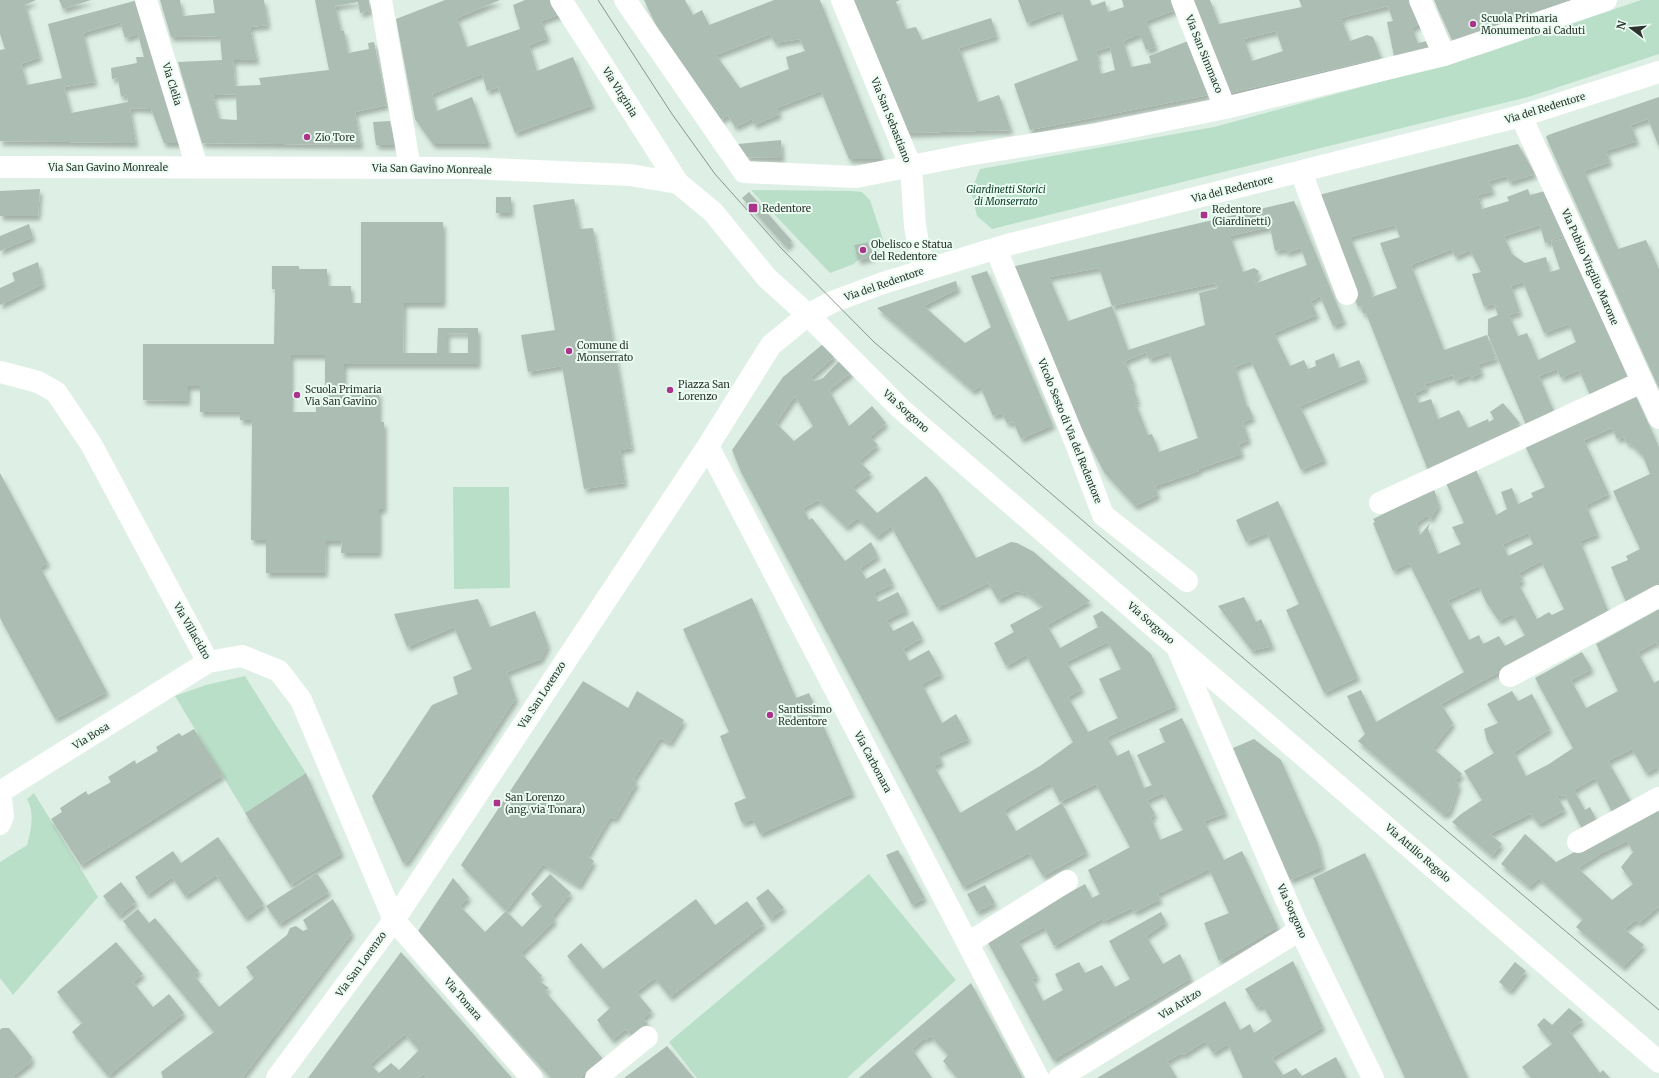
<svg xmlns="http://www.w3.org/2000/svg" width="1659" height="1078" viewBox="0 0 1659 1078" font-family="Merriweather,serif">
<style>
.green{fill:#badfc9}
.building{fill:#acbdb3;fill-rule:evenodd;filter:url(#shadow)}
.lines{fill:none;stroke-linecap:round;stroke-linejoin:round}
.minor{stroke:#fff;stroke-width:22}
.tram{stroke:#88958d;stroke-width:1}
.poi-dot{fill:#aa348c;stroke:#ebfdf2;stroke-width:1.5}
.labels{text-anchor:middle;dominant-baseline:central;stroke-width:4;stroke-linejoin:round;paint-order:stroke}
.poi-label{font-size:10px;fill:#2d342f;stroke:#ebfdf2;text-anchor:start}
.street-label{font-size:10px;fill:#2d342f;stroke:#ebfdf2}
.park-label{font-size:10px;font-style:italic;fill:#083a25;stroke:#ebfdf2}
</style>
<defs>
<filter id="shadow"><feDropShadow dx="2.5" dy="4.5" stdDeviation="2" flood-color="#0004"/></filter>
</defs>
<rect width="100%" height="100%" fill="#def0e5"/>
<!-- green -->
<path class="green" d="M 1641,0 L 1659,0 L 1659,54 L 1528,97 L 992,229 L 977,216 L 971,191 L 980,169 L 1214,127 L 1483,54 Z
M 751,190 L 853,191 L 862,192 L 870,200 L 885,245 L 885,248 L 871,254 L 868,242 L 854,245 L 858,260 L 854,264 L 830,273 Z
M 453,487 L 509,487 L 510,588 L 454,589 Z
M 245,676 L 306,773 L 245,813 L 175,696 L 206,685 Z
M 34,793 L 98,897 L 13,995 L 0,978 L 0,862 L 27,845 C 31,830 35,813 27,799 Z
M 869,874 L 956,980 L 847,1078 L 697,1078 L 669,1042 Z"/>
<!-- building -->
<path class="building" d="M 0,0 L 36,0 L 25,5 L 40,57 L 21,64 L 27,85 L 62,78 L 48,24 L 138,0 L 182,143 L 164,143 L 151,109 L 136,108 L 130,109 L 136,143 L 0,141 L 0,50 L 5,49 L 0,34 ZM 120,22 L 125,38 L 138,34 L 144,57 L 136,57 L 137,63 L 111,68 L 112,79 L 118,78 L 121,97 L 127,95 L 128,102 L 71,113 L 64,87 L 95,82 L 83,33 Z
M 59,0 L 91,0 L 63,9 Z
M 160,0 L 180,0 L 183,16 L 215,13 L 213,0 L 264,0 L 268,25 L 250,27 L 257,60 L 233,60 L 235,86 L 261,85 L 259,78 L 329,70 L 315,0 L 369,0 L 370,11 L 360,13 L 358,2 L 335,6 L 341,31 L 344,31 L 348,53 L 369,49 L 368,43 L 374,42 L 387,105 L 355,112 L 361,145 L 202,143 L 178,62 L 222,60 L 220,36 L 171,37 ZM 236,94 L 237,120 L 219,119 L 213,95 Z
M 445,0 L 500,0 L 457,18 L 467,47 L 520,29 L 513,5 L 525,0 L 559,0 L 566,12 L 541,21 L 548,38 L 529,45 L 537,71 L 573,57 L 593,105 L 515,133 L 498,87 L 487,91 L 482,74 L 432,94 L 437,111 L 472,97 L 489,144 L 433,144 L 415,119 L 396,19 Z
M 644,0 L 685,0 L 693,15 L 702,10 L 709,25 L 774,0 L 820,0 L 883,159 L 849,159 L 821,91 L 777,108 L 780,114 L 754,125 L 752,119 L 735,127 L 728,115 L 721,120 L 665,44 ZM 770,34 L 775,43 L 800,39 L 805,51 L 786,57 L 789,69 L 740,88 L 716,55 Z
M 846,0 L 900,0 L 896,2 L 906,29 L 916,27 L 922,40 L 991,18 L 997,36 L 959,48 L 978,102 L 999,95 L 1011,130 L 907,133 Z
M 1018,0 L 1090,0 L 1092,6 L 1105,1 L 1108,12 L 1124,7 L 1122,0 L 1171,0 L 1175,10 L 1146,21 L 1156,47 L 1146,50 L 1140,34 L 1123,41 L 1131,67 L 1151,63 L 1149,56 L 1188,41 L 1209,95 L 1030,130 L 1014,84 L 1078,60 L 1061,10 L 1027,23 ZM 1110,47 L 1115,70 L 1101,74 L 1097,61 L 1099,60 L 1096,51 Z
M 1189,0 L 1210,0 L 1219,24 L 1302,7 L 1299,0 L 1415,0 L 1424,22 L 1412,28 L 1418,43 L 1432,40 L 1435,46 L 1394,56 L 1387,22 L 1393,21 L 1388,6 L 1341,18 L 1350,41 L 1367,35 L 1373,37 L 1381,58 L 1226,94 ZM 1276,31 L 1283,51 L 1252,61 L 1244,39 Z
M 1434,0 L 1572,0 L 1452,40 Z
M 1659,97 L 1659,147 L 1648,119 L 1631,125 L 1637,141 L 1606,151 L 1610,162 L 1584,171 L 1618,249 L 1646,240 L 1659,269 L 1659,389 L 1546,137 L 1548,135 Z
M 390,121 L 395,145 L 376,145 L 373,122 Z
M 781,140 L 782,158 L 747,157 L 738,144 Z
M 1518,144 L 1535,174 L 1509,182 L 1507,176 L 1489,181 L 1493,191 L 1478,195 L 1482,209 L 1509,201 L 1507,197 L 1528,189 L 1530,195 L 1545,191 L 1565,235 L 1545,243 L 1540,225 L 1504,236 L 1512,254 L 1525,263 L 1546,257 L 1550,272 L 1560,269 L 1551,242 L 1566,238 L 1629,380 L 1591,397 L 1579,370 L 1561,378 L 1557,369 L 1539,376 L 1555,414 L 1527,427 L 1488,335 L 1488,319 L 1498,315 L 1494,304 L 1484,307 L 1472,274 L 1481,272 L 1470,250 L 1455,257 L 1452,249 L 1411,265 L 1444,350 L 1487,335 L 1496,359 L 1478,364 L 1482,372 L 1471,378 L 1470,375 L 1455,381 L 1453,375 L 1425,384 L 1427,388 L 1415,393 L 1419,403 L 1431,399 L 1438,419 L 1459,410 L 1468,428 L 1488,419 L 1489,422 L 1494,419 L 1490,412 L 1503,403 L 1520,423 L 1505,437 L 1500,439 L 1497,437 L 1484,446 L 1429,473 L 1366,313 L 1363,314 L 1361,306 L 1358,307 L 1315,196 ZM 1395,225 L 1400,237 L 1380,243 L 1397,288 L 1372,297 L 1371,288 L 1350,237 ZM 1523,282 L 1544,333 L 1569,324 L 1576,342 L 1538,360 L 1527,333 L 1518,336 L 1509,315 L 1520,312 L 1511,286 Z
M 40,189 L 38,216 L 0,216 L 0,191 Z
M 749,192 L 792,241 L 786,247 L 742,198 Z
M 496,197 L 511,197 L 511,213 L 496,213 Z
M 574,199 L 580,229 L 593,228 L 632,448 L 620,450 L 625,483 L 584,489 L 562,366 L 528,372 L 521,335 L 555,330 L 533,205 Z
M 1294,201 L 1344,321 L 1333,326 L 1320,296 L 1311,301 L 1317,315 L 1274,333 L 1290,366 L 1304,360 L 1308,369 L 1316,366 L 1315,361 L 1334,353 L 1339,368 L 1359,360 L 1366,378 L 1300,406 L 1325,460 L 1301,470 L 1251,361 L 1235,367 L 1247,407 L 1249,407 L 1253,418 L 1243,422 L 1249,440 L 1239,444 L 1242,454 L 1198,469 L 1199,471 L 1155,486 L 1158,495 L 1135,506 L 1104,472 L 1078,422 L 1007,268 ZM 1270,227 L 1275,251 L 1286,249 L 1286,253 L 1301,248 L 1307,265 L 1254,284 L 1259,271 L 1254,268 L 1243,272 L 1230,236 ZM 1099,268 L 1112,306 L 1215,283 L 1218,288 L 1199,293 L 1205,325 L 1128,350 L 1112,306 L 1068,321 L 1049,277 ZM 1146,352 L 1149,359 L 1169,352 L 1198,438 L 1159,452 L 1152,434 L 1148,435 L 1135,402 L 1138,401 L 1132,384 L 1134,384 L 1125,361 Z
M 361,222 L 443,222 L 443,303 L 404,303 L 403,353 L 437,353 L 438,328 L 478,328 L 478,364 L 344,364 L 344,386 L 361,386 L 361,392 L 379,392 L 379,422 L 384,422 L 384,509 L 379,509 L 379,553 L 341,553 L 342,541 L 326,541 L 325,573 L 266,573 L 266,540 L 251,540 L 252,420 L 240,420 L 240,412 L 200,412 L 200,386 L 188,386 L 188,401 L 143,400 L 143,344 L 274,344 L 275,289 L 272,289 L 272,266 L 299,266 L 299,269 L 327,269 L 327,286 L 351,286 L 351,303 L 361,303 ZM 447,333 L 468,333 L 468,353 L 447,353 ZM 291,355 L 325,355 L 325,398 L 316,399 L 316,412 L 291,412 Z
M 29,224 L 33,237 L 0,251 L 0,236 Z
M 868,242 L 872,257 L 858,260 L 854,245 Z
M 38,262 L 43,284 L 0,305 L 0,288 L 15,281 L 12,273 Z
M 987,271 L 1053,425 L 1021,439 L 1013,422 L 1007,423 L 1002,413 L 993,416 L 980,386 L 973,391 L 877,308 L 956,281 L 958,289 L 924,306 L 965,343 L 991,327 L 971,276 Z
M 823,344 L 835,356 L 811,377 L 815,381 L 823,378 L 840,360 L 852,372 L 829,390 L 849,426 L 872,406 L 886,423 L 870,437 L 878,445 L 859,461 L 871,473 L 852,487 L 877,513 L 926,476 L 938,490 L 976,558 L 1011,542 L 1017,543 L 1034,552 L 1090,601 L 1047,625 L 1060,648 L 1098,627 L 1093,616 L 1102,611 L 1151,654 L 1176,706 L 1107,737 L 1117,756 L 1129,750 L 1144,788 L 1152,785 L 1137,755 L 1165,742 L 1159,729 L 1182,718 L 1226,813 L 1204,821 L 1224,860 L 1242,851 L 1278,927 L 1219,961 L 1204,923 L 1229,913 L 1209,869 L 1157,894 L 1161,899 L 1135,912 L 1132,908 L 1104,921 L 1103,918 L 1054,946 L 1044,927 L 1018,941 L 1038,977 L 1032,979 L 1043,1001 L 1063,990 L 1055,974 L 1079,962 L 1085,973 L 1102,965 L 1115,987 L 1130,979 L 1109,941 L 1161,912 L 1166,922 L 1146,936 L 1163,964 L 1180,954 L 1191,978 L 1053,1060 L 986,939 L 1085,884 L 1092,898 L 1100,894 L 1088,870 L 1130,847 L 1096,784 L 1060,802 L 1050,783 L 1004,810 L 1016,831 L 1062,803 L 1087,852 L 1043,876 L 1029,853 L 963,887 L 741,472 L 732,450 L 783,377 ZM 795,396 L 813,426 L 794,441 L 776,423 ZM 818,500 L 846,527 L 858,518 L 877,537 L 891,526 L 937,608 L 988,583 L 998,600 L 1016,591 L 1026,593 L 1043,607 L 1010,625 L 1014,632 L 994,643 L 1006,666 L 1026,655 L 1073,742 L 1040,766 L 960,813 L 934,766 L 942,762 L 938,753 L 969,739 L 956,714 L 942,723 L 922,684 L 942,674 L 929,650 L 909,661 L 903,649 L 922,638 L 913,621 L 893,631 L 887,620 L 907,610 L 898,592 L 878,602 L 874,593 L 893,584 L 885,568 L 866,579 L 860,568 L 878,556 L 871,542 L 845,561 L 812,518 L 809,520 L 803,508 ZM 1108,642 L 1121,669 L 1099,679 L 1118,718 L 1088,732 L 1068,697 L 1082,689 L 1066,662 ZM 1163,793 L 1183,830 L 1160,840 L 1151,818 L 1155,814 L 1147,800 Z
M 1635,394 L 1659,447 L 1659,583 L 1626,602 L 1611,567 L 1628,560 L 1626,556 L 1640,549 L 1613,491 L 1650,474 L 1643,456 L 1630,443 L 1627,444 L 1624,437 L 1617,439 L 1612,428 L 1584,440 L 1609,494 L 1586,505 L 1598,534 L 1580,541 L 1608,611 L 1441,704 L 1453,723 L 1433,748 L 1462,774 L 1455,781 L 1459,784 L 1450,811 L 1444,815 L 1358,741 L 1365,734 L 1347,696 L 1361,690 L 1376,722 L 1464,672 L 1409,563 L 1393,571 L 1373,523 L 1375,522 L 1373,519 L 1434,489 L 1439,505 L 1430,520 L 1428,515 L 1416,523 L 1420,535 L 1430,523 L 1428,529 L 1438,554 L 1461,544 L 1452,527 L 1464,523 L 1446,483 L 1476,470 L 1496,515 L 1507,509 L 1501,492 L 1512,488 L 1518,504 L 1533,497 L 1531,493 L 1545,487 L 1525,446 ZM 1528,533 L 1533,544 L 1508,556 L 1503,544 ZM 1541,561 L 1564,609 L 1552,615 L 1549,612 L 1537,619 L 1518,583 L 1523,580 L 1519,573 ZM 1479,586 L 1486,602 L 1499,621 L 1513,614 L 1525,635 L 1505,646 L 1499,636 L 1483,644 L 1479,635 L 1469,640 L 1448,600 Z
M 0,473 L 48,563 L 40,567 L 107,692 L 55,719 L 0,618 Z
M 1278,501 L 1358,677 L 1324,693 L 1286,610 L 1299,604 L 1267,533 L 1246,542 L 1236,520 Z
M 1244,597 L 1256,622 L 1261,619 L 1273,646 L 1252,651 L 1218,606 Z
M 752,598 L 796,698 L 809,693 L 853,793 L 760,834 L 753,819 L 742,823 L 734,803 L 746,798 L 720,736 L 729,732 L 683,629 Z
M 478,599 L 490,627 L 535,611 L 548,645 L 541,659 L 507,672 L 516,698 L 408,861 L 403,863 L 372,796 L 432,705 L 458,694 L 453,677 L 472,669 L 454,627 L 407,647 L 394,614 Z
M 1659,609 L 1659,647 L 1656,642 L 1638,652 L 1654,683 L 1659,680 L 1659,772 L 1657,767 L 1646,773 L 1632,749 L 1608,761 L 1631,802 L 1612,812 L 1595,778 L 1574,790 L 1585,810 L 1590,807 L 1597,821 L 1582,829 L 1565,795 L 1557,796 L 1565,810 L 1539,824 L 1530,814 L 1490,834 L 1502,844 L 1492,856 L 1452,822 L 1461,814 L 1482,800 L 1464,771 L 1494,753 L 1487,741 L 1484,729 L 1498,723 L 1487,704 L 1512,691 L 1518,701 L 1532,694 L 1550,729 L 1514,752 L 1526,776 L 1549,764 L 1573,748 L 1535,678 L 1582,652 L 1592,669 L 1571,680 L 1586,708 L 1618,691 L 1596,644 Z
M 583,681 L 628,708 L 637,691 L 684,720 L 670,743 L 660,738 L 633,780 L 637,782 L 615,819 L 610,817 L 587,856 L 594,861 L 579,886 L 543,864 L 506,911 L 522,927 L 542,906 L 531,894 L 550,874 L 571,893 L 552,916 L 555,920 L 521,953 L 542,976 L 538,980 L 549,988 L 545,991 L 603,1059 L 579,1078 L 551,1078 L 418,931 L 453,878 L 469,897 L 460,906 L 485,932 L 506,911 L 461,865 Z
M 194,729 L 223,775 L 81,865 L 51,819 L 62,812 L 60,808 L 86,791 L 88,795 L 111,782 L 108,777 L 135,760 L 136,764 L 158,751 L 156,747 L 179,733 L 182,736 Z
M 1254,739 L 1281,760 L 1318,844 L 1323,866 L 1290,880 L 1233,748 Z
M 306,773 L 342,853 L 290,885 L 245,813 Z
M 1659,806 L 1659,906 L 1639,923 L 1636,920 L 1624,929 L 1644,945 L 1623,967 L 1576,927 L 1583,919 L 1539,878 L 1529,887 L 1501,864 L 1525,834 L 1556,862 ZM 1627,841 L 1633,852 L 1621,867 L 1633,884 L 1612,900 L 1578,868 L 1600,854 Z
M 218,837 L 264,904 L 245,918 L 216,875 L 185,896 L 172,877 L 147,895 L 135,877 L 173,851 L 181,863 Z
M 898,850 L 925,898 L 912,905 L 886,855 Z
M 1365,853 L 1468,1078 L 1405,1078 L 1313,878 Z
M 317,873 L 329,892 L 279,924 L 266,906 Z
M 121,882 L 136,902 L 119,916 L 103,896 Z
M 985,885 L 995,903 L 977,912 L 967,894 Z
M 768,889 L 784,908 L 770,919 L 756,898 Z
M 333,899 L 352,933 L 242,1078 L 163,1078 L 161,1072 L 214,1032 L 123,921 L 138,909 L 149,923 L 155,918 L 199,971 L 194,975 L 219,1007 L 254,978 L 246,967 L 287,935 L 290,928 L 296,926 L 303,931 L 308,929 L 303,920 Z
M 696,899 L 715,925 L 747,901 L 764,924 L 670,997 L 655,978 L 636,992 L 652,1011 L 643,1018 L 648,1024 L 633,1037 L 626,1029 L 612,1040 L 597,1020 L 610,1008 L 567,956 L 581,943 L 603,969 Z
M 116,942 L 143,974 L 133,982 L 153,1007 L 169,994 L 184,1013 L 108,1076 L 72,1032 L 82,1023 L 57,992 Z
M 401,952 L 512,1078 L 427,1078 L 423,1074 L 418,1078 L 308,1078 ZM 405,1034 L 419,1050 L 399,1070 L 391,1063 L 379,1073 L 370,1064 Z
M 1293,961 L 1323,1027 L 1272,1058 L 1283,1075 L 1296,1068 L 1302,1076 L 1336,1057 L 1346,1078 L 1243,1078 L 1228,1044 L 1213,1053 L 1205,1041 L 1183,1055 L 1182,1053 L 1167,1061 L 1177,1078 L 1097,1078 L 1225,1001 L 1240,1030 L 1250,1024 L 1254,1033 L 1272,1021 L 1262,1005 L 1257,1008 L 1245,989 Z
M 1515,962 L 1526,971 L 1510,991 L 1499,982 Z
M 971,983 L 1023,1078 L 957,1078 L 943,1061 L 948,1055 L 931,1036 L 925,1040 L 924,1038 L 912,1049 L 932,1078 L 859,1078 Z
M 1569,1008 L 1583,1020 L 1569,1031 L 1600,1073 L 1603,1070 L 1610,1078 L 1531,1078 L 1522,1067 L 1552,1044 L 1537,1025 L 1544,1018 L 1552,1025 Z
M 2,1028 L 9,1028 L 32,1057 L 30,1063 L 13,1076 L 15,1078 L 0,1078 L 0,1030 Z
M 667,1046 L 694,1078 L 624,1078 Z"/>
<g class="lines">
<!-- minor -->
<path class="minor" d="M 146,0 L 197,167
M 381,0 L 410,168
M 561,0 L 678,183
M 625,0 L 744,172 L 856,177 L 967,155 L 1097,134 L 1225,108 L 1444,55 L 1606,0
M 842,0 L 911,167 L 915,226 L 923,270
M 1182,0 L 1225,108
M 1420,0 L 1444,55
M 1521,116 L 1659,418
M 0,167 L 470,168 L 630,175 L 678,183 L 713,212 L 767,278 L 808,315 L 901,409 L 1659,1062
M 1301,172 L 1347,294
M 996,249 L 1077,446 L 1103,515 L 1187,581
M 0,372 L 38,382 L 56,392 L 91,444 L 208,662
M 708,446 L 1038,1078
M 1380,503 L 1642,382
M 1179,652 L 1295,920 L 1373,1078
M 1510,676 L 1659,596
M 0,791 L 3,816 L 0,824
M 0,792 L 208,662 L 242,656 L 279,671 L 301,700 L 394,920 L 532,1078
M 1578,842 L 1659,798
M 968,943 L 1067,881
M 277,1078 L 394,920 L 708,446 L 771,345 L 808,315 L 832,302 L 883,283 L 1007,245 L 1521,116 L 1659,72
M 596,1078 L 647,1037
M 1059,1078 L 1300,930"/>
<!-- tram -->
<path class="tram" d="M 598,0 L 672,114 L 715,174 L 781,248 L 874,342 L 1325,728 L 1659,1010"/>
</g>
<!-- markers -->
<g class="poi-dot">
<circle cx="1473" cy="24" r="4"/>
<circle cx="307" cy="137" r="4"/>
<rect x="748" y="203" width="10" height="10" rx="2"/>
<rect x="1200" y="211" width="8" height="8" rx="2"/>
<circle cx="863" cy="250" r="4"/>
<circle cx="569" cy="351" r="4"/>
<circle cx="670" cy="390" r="4"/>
<circle cx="297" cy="395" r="4"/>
<circle cx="770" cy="715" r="4"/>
<rect x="493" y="799" width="8" height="8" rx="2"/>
</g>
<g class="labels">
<!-- poi labels -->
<g class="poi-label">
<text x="1481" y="18">Scuola Primaria<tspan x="1481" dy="12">Monumento ai Caduti</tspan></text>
<text x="315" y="137">Zio Tore</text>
<text x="762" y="208">Redentore</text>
<text x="1212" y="209">Redentore<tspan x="1212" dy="12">(Giardinetti)</tspan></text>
<text x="871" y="244">Obelisco e Statua<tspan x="871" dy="12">del Redentore</tspan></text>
<text x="577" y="345">Comune di<tspan x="577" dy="12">Monserrato</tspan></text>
<text x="678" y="384">Piazza San<tspan x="678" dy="12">Lorenzo</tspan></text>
<text x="305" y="389">Scuola Primaria<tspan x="305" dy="12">Via San Gavino</tspan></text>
<text x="778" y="709">Santissimo<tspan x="778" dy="12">Redentore</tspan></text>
<text x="505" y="797">San Lorenzo<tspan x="505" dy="12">(ang. via Tonara)</tspan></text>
</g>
<!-- street labels -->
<g class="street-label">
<text transform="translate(1204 54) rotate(68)">Via San Simmaco</text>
<text transform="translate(172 84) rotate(73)">Via Clelia</text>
<text transform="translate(620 92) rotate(58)">Via Virginia</text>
<text transform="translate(1545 108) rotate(-17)">Via del Redentore</text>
<text transform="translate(891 120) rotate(68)">Via San Sebastiano</text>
<text x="108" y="167">Via San Gavino Monreale</text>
<text transform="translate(432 169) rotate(1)">Via San Gavino Monreale</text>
<text transform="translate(1232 189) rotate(-14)">Via del Redentore</text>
<text transform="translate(1590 267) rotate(66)">Via Publio Virgilio Marone</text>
<text transform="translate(884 284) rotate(-19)">Via del Redentore</text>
<text transform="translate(906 411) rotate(42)">Via Sorgono</text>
<text transform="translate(1070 431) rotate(68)">Vicolo Sesto di Via del Redentore</text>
<text transform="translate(1151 623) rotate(41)">Via Sorgono</text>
<text transform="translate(192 631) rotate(60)">Via Villacidro</text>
<text transform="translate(542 695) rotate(-57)">Via San Lorenzo</text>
<text transform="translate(91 736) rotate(-32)">Via Bosa</text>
<text transform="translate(873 762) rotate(62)">Via Carbonara</text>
<text transform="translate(1418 853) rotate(41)">Via Attilio Regolo</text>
<text transform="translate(1292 911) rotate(66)">Via Sorgono</text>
<text transform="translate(361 964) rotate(-54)">Via San Lorenzo</text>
<text transform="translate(463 999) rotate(49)">Via Tonara</text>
<text transform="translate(1180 1004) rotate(-32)">Via Aritzo</text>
</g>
<!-- park labels -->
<g class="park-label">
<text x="1006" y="189">Giardinetti Storici<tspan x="1006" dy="12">di Monserrato</tspan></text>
</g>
</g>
<!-- north arrow -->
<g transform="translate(1631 28) rotate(286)" stroke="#ebfdf2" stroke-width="3" paint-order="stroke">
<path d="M0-3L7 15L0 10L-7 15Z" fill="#2d342f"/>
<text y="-6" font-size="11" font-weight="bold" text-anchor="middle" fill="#2d342f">N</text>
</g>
</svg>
